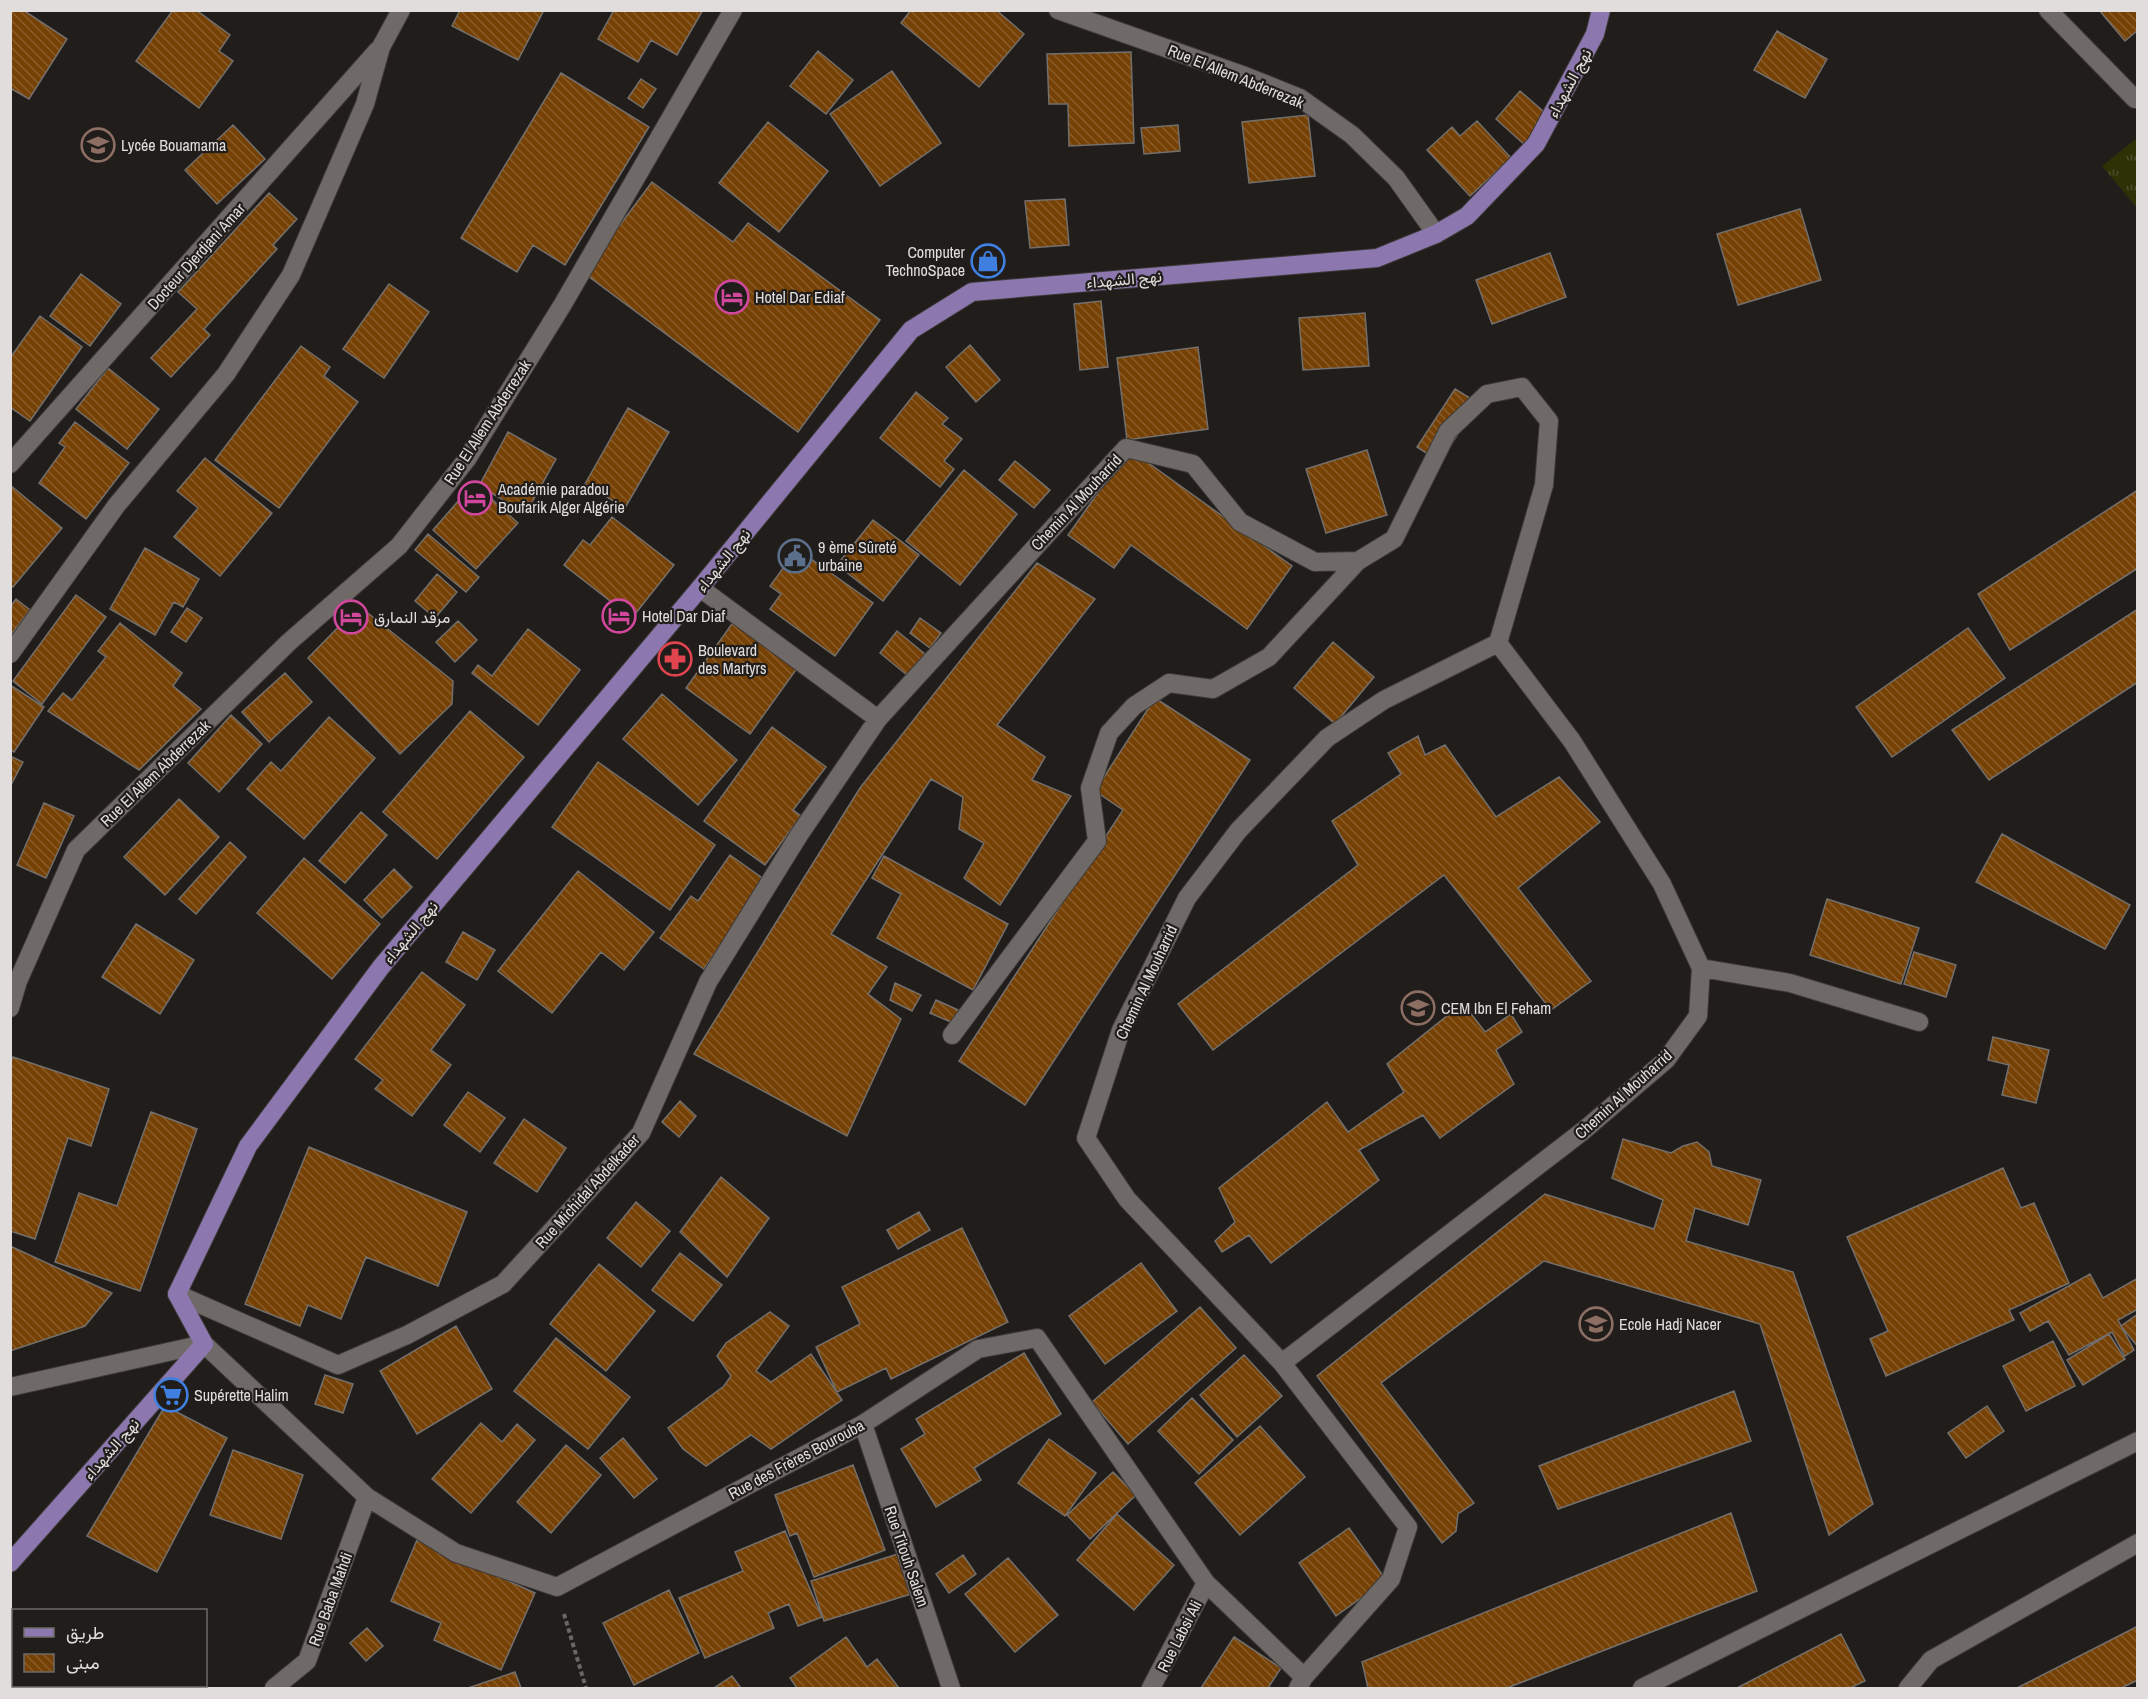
<svg xmlns="http://www.w3.org/2000/svg" width="2148" height="1699" viewBox="0 0 2148 1699" font-family="'Archivo Narrow',Vazirmatn,sans-serif">
<style>
.park{fill:url(#park-tufts)}
.building{fill:url(#building-back-hatch);stroke:#736f6c;stroke-width:1.5}
.lines{fill:none;stroke-linecap:round;stroke-linejoin:round}
.minor-casing{stroke:#3d3a39;stroke-width:20}
.major-casing{stroke:#3d3a39;stroke-width:20}
.path{stroke:#696664;stroke-width:4;stroke-dasharray:4.5 3;stroke-linecap:butt}
.minor{stroke:#6f6a68;stroke-width:18}
.major{stroke:#8c78ae;stroke-width:18}
.labels{text-anchor:middle;dominant-baseline:central;stroke-width:4.5;stroke-linejoin:round;paint-order:stroke}
.street-label{font-size:16px;fill:#e0dddc;stroke:#211d1b}
.poi-label{font-size:16px;fill:#e0dddc;stroke:#211d1b;text-anchor:start}
</style>
<defs>
<pattern id="park-tufts" width="24" height="20" patternUnits="userSpaceOnUse" patternTransform="scale(1.5)"><rect width="24" height="20" fill="#2d3106"/><path d="M3 7l-1-3M5 7V3M7 7l1-3M15 17l-1-3M17 17v-4M19 17l1-3" fill="none" stroke="#4b4e2a"/></pattern>
<pattern id="building-back-hatch" width="6" height="6" patternUnits="userSpaceOnUse" patternTransform="scale(1.5)"><rect width="6" height="6" fill="#764105"/><path d="M-1 5l2 2M0 0l6 6M5-1l2 2" fill="none" stroke="#895c29"/></pattern>
</defs>
<rect width="100%" height="100%" fill="#211d1b"/>
<!-- park -->
<path class="park" d="M 2137,138 L 2137,208 L 2102,166 Z"/>
<!-- building -->
<path class="building" d="M 10,10 L 23,10 L 67,39 L 29,99 L 10,88 Z
M 173,10 L 196,10 L 230,35 L 219,51 L 233,61 L 199,108 L 136,61 Z
M 460,10 L 544,10 L 518,60 L 452,26 Z
M 614,10 L 703,10 L 677,55 L 651,40 L 638,62 L 598,39 Z
M 911,10 L 996,10 L 1024,34 L 979,87 L 901,23 Z
M 2099,10 L 2138,10 L 2138,30 L 2125,41 Z
M 1777,31 L 1827,59 L 1805,98 L 1754,70 Z
M 818,51 L 853,80 L 826,114 L 790,86 Z
M 1131,52 L 1134,143 L 1069,146 L 1068,104 L 1049,104 L 1047,54 Z
M 892,71 L 941,143 L 880,186 L 830,114 Z
M 561,73 L 649,127 L 565,265 L 533,245 L 517,272 L 461,238 Z
M 641,79 L 656,89 L 643,108 L 628,98 Z
M 1520,91 L 1551,118 L 1526,146 L 1496,119 Z
M 1308,115 L 1315,176 L 1249,183 L 1242,122 Z
M 1477,121 L 1511,158 L 1470,196 L 1427,150 L 1452,127 L 1460,136 Z
M 768,122 L 828,171 L 779,232 L 719,183 Z
M 233,125 L 265,159 L 217,204 L 185,170 Z
M 1178,125 L 1180,151 L 1144,154 L 1141,128 Z
M 652,182 L 733,242 L 748,223 L 880,320 L 798,432 L 584,273 Z
M 269,193 L 297,219 L 273,245 L 277,249 L 204,329 L 210,335 L 171,377 L 151,358 L 197,309 L 178,292 Z
M 1065,199 L 1069,245 L 1030,248 L 1025,201 Z
M 1800,209 L 1821,280 L 1738,305 L 1717,234 Z
M 1550,253 L 1566,297 L 1492,324 L 1476,280 Z
M 81,274 L 121,304 L 90,346 L 50,316 Z
M 389,284 L 429,312 L 384,378 L 343,349 Z
M 1101,301 L 1108,367 L 1080,370 L 1074,304 Z
M 1365,313 L 1369,366 L 1303,370 L 1299,318 Z
M 40,316 L 82,347 L 30,421 L 10,407 L 10,358 Z
M 970,345 L 1000,380 L 976,402 L 946,367 Z
M 301,346 L 330,367 L 324,376 L 358,402 L 279,508 L 215,460 Z
M 1198,347 L 1208,429 L 1127,440 L 1117,358 Z
M 108,368 L 159,409 L 127,449 L 76,409 Z
M 1455,389 L 1478,403 L 1440,462 L 1417,447 Z
M 916,392 L 948,418 L 942,424 L 962,439 L 944,461 L 954,469 L 940,487 L 880,438 Z
M 628,408 L 669,432 L 625,508 L 585,484 Z
M 75,422 L 129,463 L 86,519 L 39,483 L 65,447 L 59,443 Z
M 508,432 L 556,459 L 526,513 L 479,486 Z
M 1129,449 L 1292,566 L 1247,629 L 1131,545 L 1114,568 L 1068,535 Z
M 1367,450 L 1387,515 L 1326,533 L 1306,469 Z
M 205,458 L 272,513 L 220,576 L 174,537 L 198,508 L 177,491 Z
M 1015,461 L 1050,490 L 1034,508 L 999,480 Z
M 964,470 L 1017,514 L 960,585 L 906,541 Z
M 474,483 L 518,523 L 476,569 L 433,530 Z
M 10,485 L 62,528 L 13,587 L 10,585 Z
M 2138,490 L 2138,568 L 2010,650 L 1978,594 Z
M 612,517 L 674,565 L 632,618 L 564,565 L 583,540 L 590,545 Z
M 873,520 L 919,555 L 883,601 L 837,565 Z
M 428,534 L 479,577 L 466,592 L 415,550 Z
M 145,548 L 199,579 L 183,607 L 174,602 L 155,635 L 110,609 Z
M 797,549 L 873,603 L 835,656 L 770,609 L 781,594 L 770,586 Z
M 1037,563 L 1095,599 L 997,725 L 1045,757 L 1032,780 L 1071,796 L 1000,905 L 964,878 L 984,843 L 959,829 L 963,797 L 931,779 L 831,934 L 887,967 L 868,994 L 901,1019 L 847,1136 L 694,1054 L 860,788 Z
M 437,574 L 457,592 L 435,618 L 415,601 Z
M 76,595 L 106,617 L 42,704 L 13,681 Z
M 16,599 L 30,610 L 10,636 L 10,607 Z
M 359,606 L 453,681 L 452,704 L 400,754 L 308,658 Z
M 187,608 L 202,618 L 186,642 L 171,632 Z
M 2138,609 L 2138,682 L 1989,780 L 1952,730 Z
M 920,618 L 941,633 L 930,648 L 910,633 Z
M 458,621 L 477,640 L 455,662 L 436,642 Z
M 734,621 L 798,667 L 750,734 L 686,688 Z
M 120,623 L 182,673 L 173,686 L 201,709 L 139,770 L 48,711 L 63,693 L 72,700 L 106,657 L 98,651 Z
M 1968,628 L 2005,678 L 1892,757 L 1856,707 Z
M 528,629 L 580,670 L 538,725 L 472,673 L 478,665 L 492,676 Z
M 897,631 L 925,654 L 907,675 L 880,653 Z
M 1333,642 L 1374,677 L 1335,724 L 1294,688 Z
M 285,673 L 312,702 L 269,742 L 242,712 Z
M 10,685 L 44,707 L 14,752 L 10,750 Z
M 662,694 L 737,760 L 698,805 L 623,739 Z
M 1155,698 L 1250,760 L 1025,1105 L 959,1061 L 1123,810 L 1095,791 Z
M 470,711 L 524,757 L 437,859 L 383,812 Z
M 231,715 L 262,744 L 219,792 L 188,763 Z
M 329,717 L 375,758 L 304,839 L 247,789 L 271,762 L 281,771 Z
M 772,727 L 826,767 L 793,810 L 801,816 L 765,865 L 704,821 Z
M 1418,736 L 1425,755 L 1445,745 L 1496,817 L 1559,777 L 1600,822 L 1518,888 L 1591,981 L 1551,1010 L 1444,875 L 1213,1050 L 1178,1004 L 1358,865 L 1332,821 L 1401,774 L 1388,753 Z
M 10,756 L 23,762 L 10,787 Z
M 598,762 L 715,845 L 670,910 L 552,827 Z
M 179,799 L 219,837 L 165,895 L 124,857 Z
M 44,803 L 74,816 L 46,878 L 17,865 Z
M 361,812 L 387,835 L 345,883 L 319,861 Z
M 2002,834 L 2130,905 L 2105,949 L 1976,882 Z
M 230,842 L 246,857 L 196,914 L 179,899 Z
M 730,855 L 765,880 L 704,969 L 660,938 L 691,896 L 698,901 Z
M 884,856 L 1008,924 L 973,990 L 877,938 L 901,894 L 872,878 Z
M 304,858 L 380,924 L 332,979 L 257,913 Z
M 394,869 L 412,887 L 382,918 L 364,900 Z
M 578,871 L 654,932 L 624,970 L 601,952 L 552,1013 L 498,971 Z
M 1827,899 L 1919,928 L 1901,984 L 1810,955 Z
M 136,924 L 194,960 L 160,1014 L 102,977 Z
M 463,932 L 495,950 L 477,980 L 446,962 Z
M 1914,952 L 1956,965 L 1946,997 L 1904,984 Z
M 422,972 L 465,1005 L 431,1050 L 451,1065 L 412,1116 L 375,1089 L 383,1080 L 355,1059 Z
M 895,983 L 921,995 L 912,1011 L 890,1000 Z
M 936,1000 L 958,1010 L 953,1023 L 930,1013 Z
M 1463,1003 L 1485,1032 L 1511,1014 L 1522,1032 L 1496,1050 L 1514,1084 L 1440,1138 L 1423,1115 L 1359,1150 L 1379,1180 L 1271,1263 L 1249,1235 L 1222,1252 L 1215,1241 L 1235,1222 L 1219,1188 L 1327,1102 L 1348,1132 L 1404,1092 L 1387,1064 Z
M 1993,1037 L 2049,1050 L 2036,1103 L 2002,1095 L 2009,1065 L 1988,1060 Z
M 13,1057 L 109,1089 L 91,1146 L 68,1138 L 35,1239 L 10,1231 L 10,1065 Z
M 468,1092 L 505,1118 L 480,1152 L 444,1125 Z
M 680,1101 L 696,1116 L 679,1137 L 662,1122 Z
M 151,1112 L 197,1129 L 140,1291 L 55,1262 L 79,1193 L 117,1206 Z
M 524,1119 L 566,1148 L 537,1192 L 494,1163 Z
M 1623,1139 L 1671,1153 L 1683,1146 L 1697,1142 L 1709,1152 L 1712,1166 L 1761,1180 L 1748,1225 L 1695,1208 L 1686,1241 L 1793,1272 L 1873,1504 L 1829,1535 L 1760,1324 L 1544,1261 L 1381,1383 L 1474,1503 L 1458,1514 L 1456,1531 L 1442,1543 L 1317,1376 L 1545,1194 L 1654,1229 L 1663,1200 L 1612,1178 Z
M 309,1147 L 467,1212 L 438,1286 L 366,1257 L 341,1319 L 308,1305 L 300,1326 L 245,1304 Z
M 2003,1168 L 2021,1208 L 2034,1203 L 2069,1283 L 2009,1310 L 2014,1320 L 1886,1376 L 1870,1339 L 1888,1331 L 1847,1237 Z
M 721,1177 L 769,1218 L 727,1277 L 680,1232 Z
M 636,1202 L 670,1231 L 641,1267 L 607,1238 Z
M 919,1212 L 930,1230 L 898,1249 L 887,1230 Z
M 962,1228 L 1008,1322 L 891,1379 L 886,1368 L 837,1392 L 816,1347 L 860,1324 L 842,1287 Z
M 10,1246 L 112,1293 L 85,1326 L 10,1351 Z
M 680,1253 L 722,1285 L 693,1321 L 652,1290 Z
M 1141,1263 L 1177,1311 L 1105,1364 L 1069,1316 Z
M 599,1264 L 655,1311 L 606,1371 L 550,1324 Z
M 2090,1274 L 2103,1298 L 2138,1278 L 2138,1309 L 2118,1320 L 2134,1350 L 2125,1356 L 2112,1332 L 2069,1355 L 2048,1321 L 2030,1331 L 2020,1313 Z
M 1200,1307 L 1236,1348 L 1128,1444 L 1092,1402 Z
M 770,1312 L 789,1326 L 756,1371 L 771,1382 L 811,1354 L 842,1400 L 771,1449 L 751,1435 L 706,1466 L 683,1449 L 668,1428 L 724,1386 L 731,1376 L 717,1356 L 726,1343 Z
M 2138,1314 L 2138,1347 L 2121,1326 Z
M 456,1326 L 492,1389 L 417,1434 L 380,1371 Z
M 2109,1334 L 2125,1359 L 2083,1385 L 2067,1360 Z
M 556,1338 L 630,1397 L 588,1449 L 514,1391 Z
M 2053,1341 L 2075,1386 L 2026,1411 L 2003,1366 Z
M 1024,1353 L 1061,1414 L 974,1468 L 981,1480 L 936,1507 L 901,1449 L 925,1434 L 916,1419 Z
M 1244,1355 L 1282,1396 L 1237,1437 L 1200,1395 Z
M 325,1375 L 353,1384 L 343,1413 L 315,1404 Z
M 1734,1391 L 1751,1441 L 1558,1509 L 1539,1466 Z
M 1192,1398 L 1233,1440 L 1199,1474 L 1158,1431 Z
M 165,1406 L 227,1438 L 157,1572 L 87,1536 Z
M 1987,1406 L 2004,1431 L 1966,1458 L 1948,1433 Z
M 481,1423 L 502,1442 L 517,1424 L 535,1440 L 471,1513 L 432,1479 Z
M 1260,1426 L 1305,1477 L 1240,1535 L 1195,1483 Z
M 623,1438 L 657,1479 L 634,1498 L 600,1458 Z
M 1049,1439 L 1096,1473 L 1065,1516 L 1018,1483 Z
M 566,1445 L 601,1475 L 551,1533 L 517,1502 Z
M 233,1450 L 303,1475 L 281,1539 L 210,1515 Z
M 853,1465 L 885,1550 L 814,1577 L 797,1533 L 790,1536 L 775,1495 Z
M 1113,1472 L 1136,1495 L 1090,1539 L 1067,1515 Z
M 1731,1513 L 1757,1591 L 1507,1688 L 1368,1688 L 1362,1662 Z
M 1117,1514 L 1174,1565 L 1134,1610 L 1077,1560 Z
M 1349,1528 L 1386,1580 L 1336,1616 L 1299,1563 Z
M 785,1531 L 822,1617 L 798,1626 L 789,1604 L 768,1613 L 774,1628 L 705,1658 L 679,1598 L 743,1571 L 735,1552 Z
M 417,1540 L 535,1593 L 501,1670 L 434,1640 L 441,1623 L 391,1601 Z
M 898,1554 L 911,1594 L 824,1621 L 811,1581 Z
M 963,1555 L 976,1574 L 949,1593 L 936,1574 Z
M 1008,1558 L 1058,1615 L 1015,1652 L 965,1594 Z
M 669,1590 L 699,1653 L 634,1685 L 603,1623 Z
M 2138,1626 L 2138,1680 L 2121,1688 L 2017,1688 Z
M 367,1628 L 383,1646 L 366,1661 L 350,1643 Z
M 1841,1634 L 1865,1681 L 1850,1688 L 1737,1688 Z
M 846,1637 L 867,1667 L 877,1659 L 899,1688 L 797,1688 L 790,1678 Z
M 1234,1637 L 1281,1668 L 1268,1688 L 1201,1688 Z
M 10,1664 L 14,1667 L 14,1686 L 37,1686 L 41,1688 L 10,1688 Z
M 515,1672 L 521,1688 L 468,1688 Z
M 732,1676 L 741,1688 L 714,1688 Z"/>
<g class="lines">
<!-- minor casing -->
<g class="minor-casing">
<path id="minor" d="M 1058,10 L 1245,76 L 1300,98 L 1352,135 L 1396,178 L 1436,234
M 2048,10 L 2135,99 L 2138,97
M 10,464 L 378,50
M 700,588 L 878,719
M 10,654 L 116,506 L 226,374 L 291,275 L 365,104 L 381,47 L 401,10
M 1701,968 L 1790,983 L 1919,1022
M 10,1008 L 18,981 L 76,850 L 289,642 L 399,546 L 467,459 L 563,304 L 733,10
M 952,1035 L 1097,841 L 1090,788 L 1109,733 L 1134,706 L 1169,683 L 1213,689 L 1269,657 L 1358,561
M 177,1294 L 338,1365 L 407,1335 L 503,1284 L 641,1133 L 708,982 L 799,835 L 878,719 L 1126,448 L 1193,464 L 1240,522 L 1315,562 L 1358,561 L 1394,539 L 1448,431 L 1487,394 L 1522,387 L 1549,421 L 1544,485 L 1498,643 L 1384,700 L 1327,738 L 1238,831 L 1187,898 L 1121,1030 L 1086,1138 L 1127,1199 L 1282,1363 L 1408,1527 L 1391,1579 L 1304,1677 L 1298,1688
M 1282,1363 L 1583,1131 L 1666,1060 L 1698,1016 L 1701,968 L 1662,884 L 1572,741 L 1498,643
M 10,1387 L 204,1344 L 367,1497 L 456,1553 L 557,1587 L 863,1424 L 978,1349 L 1037,1338 L 1206,1583 L 1304,1677
M 863,1424 L 951,1688
M 274,1688 L 307,1661 L 367,1497
M 1151,1688 L 1206,1583
M 1642,1688 L 2138,1441
M 1908,1688 L 1931,1660 L 2138,1543"/>
</g>
<!-- major casing -->
<g class="major-casing">
<path id="major" d="M 10,1563 L 204,1344 L 177,1294 L 248,1146 L 381,967 L 700,588 L 911,330 L 972,292 L 1377,258 L 1436,234 L 1467,216 L 1536,144 L 1595,34 L 1601,10"/>
</g>
<!-- path -->
<path class="path" d="M 564,1614 L 586,1688"/>
<!-- minor -->
<use href="#minor" class="minor"/>
<!-- major -->
<use href="#major" class="major"/>
</g>
<!-- icons -->
<defs>
<g id="school-ring" transform="scale(1.725)"><circle r="9.5" fill="#211d1b" stroke="#8d6e63" stroke-width="1.5"/><path d="M0-5L7-2L0 1L-7-2ZM-4 1L0 2.5L4 1V4Q0 6-4 4Z" fill="#8d6e63"/></g>
<g id="shop-ring" transform="scale(1.725)"><circle r="9.5" fill="#211d1b" stroke="#3f7fe0" stroke-width="1.5"/><path d="M-5-2.5h2.3a2.7 3.5 0 0 1 5.4 0H5L5.5 6h-11ZM-1.5-2.5h3a1.5 2.3 0 0 0-3 0Z" fill="#3f7fe0"/></g>
<g id="hotel-ring" transform="scale(1.725)"><circle r="9.5" fill="#211d1b" stroke="#d1479c" stroke-width="1.5"/><path d="M-6-4.5h1.5V1H6V5H4.5V3h-9V5H-6ZM-4 0a1.8 1.8 0 1 1 3.6 0ZM.5 0V-2.5h3Q6-2.5 6 0Z" fill="#d1479c"/></g>
<g id="civic-ring" transform="scale(1.725)"><circle r="9.5" fill="#211d1b" stroke="#5c6f8a" stroke-width="1.5"/><path d="M-.6-6.5H3V-4.5H.6V-3L4-1V1h2V6H-6V1h2V-1L-.6-3ZM-1.2 2.5V6h2.4V2.5Z" fill="#5c6f8a"/></g>
<g id="pharmacy-ring" transform="scale(1.725)"><circle r="9.5" fill="#211d1b" stroke="#e0444e" stroke-width="1.5"/><path d="M-2-6h4v4h4v4h-4v4h-4v-4h-4v-4h4Z" fill="#e0444e"/></g>
<g id="supermarket-ring" transform="scale(1.725)"><circle r="9.5" fill="#211d1b" stroke="#3f7fe0" stroke-width="1.5"/><path d="M-6-5.5h2.5l.6 2H6L4.5 2H-2.5L-4.4-4H-6ZM-1.5 3.2a1.3 1.3 0 1 0 .1 0ZM3 3.2a1.3 1.3 0 1 0 .1 0Z" fill="#3f7fe0"/></g>
</defs>
<g fill-rule="evenodd">
<use href="#school-ring" x="98" y="145"/>
<use href="#shop-ring" x="988" y="261"/>
<use href="#hotel-ring" x="732" y="297"/>
<use href="#hotel-ring" x="475" y="498"/>
<use href="#civic-ring" x="795" y="556"/>
<use href="#hotel-ring" x="619" y="616"/>
<use href="#hotel-ring" x="351" y="617"/>
<use href="#pharmacy-ring" x="675" y="659"/>
<use href="#school-ring" x="1418" y="1008"/>
<use href="#school-ring" x="1596" y="1324"/>
<use href="#supermarket-ring" x="171" y="1395"/>
</g>
<g class="labels">
<!-- street labels -->
<g class="street-label">
<text transform="translate(1236 76) rotate(22)">Rue El Allem Abderrezak</text>
<text transform="translate(1569 83) rotate(-62)">نهج الشهداء</text>
<text transform="translate(196 256) rotate(-48)">Docteur Djerdjani Amar</text>
<text transform="translate(1124 279) rotate(-5)">نهج الشهداء</text>
<text transform="translate(487 422) rotate(-57)">Rue El Allem Abderrezak</text>
<text transform="translate(1076 502) rotate(-47)">Chemin Al Mouharrid</text>
<text transform="translate(723 560) rotate(-51)">نهج الشهداء</text>
<text transform="translate(155 773) rotate(-44)">Rue El Allem Abderrezak</text>
<text transform="translate(410 932) rotate(-50)">نهج الشهداء</text>
<text transform="translate(1146 982) rotate(-65)">Chemin Al Mouharrid</text>
<text transform="translate(1623 1094) rotate(-42)">Chemin Al Mouharrid</text>
<text transform="translate(587 1191) rotate(-48)">Rue Michidal Abdelkader</text>
<text transform="translate(111 1449) rotate(-49)">نهج الشهداء</text>
<text transform="translate(796 1459) rotate(-28)">Rue des Frères Bourouba</text>
<text transform="translate(907 1556) rotate(71)">Rue Titouh Salem</text>
<text transform="translate(330 1599) rotate(-70)">Rue Baba Mahdi</text>
<text transform="translate(1179 1636) rotate(-63)">Rue Labsi Ali</text>
</g>
<!-- poi labels -->
<g class="poi-label">
<text x="121" y="145">Lycée Bouamama</text>
<text x="965" y="252" text-anchor="end">Computer<tspan x="965" dy="18">TechnoSpace</tspan></text>
<text x="755" y="297">Hotel Dar Ediaf</text>
<text x="498" y="489">Académie paradou<tspan x="498" dy="18">Boufarik Alger Algérie</tspan></text>
<text x="818" y="547">9 ème Sûreté<tspan x="818" dy="18">urbaine</tspan></text>
<text x="642" y="616">Hotel Dar Diaf</text>
<text x="374" y="617">مرقد النمارق</text>
<text x="698" y="650">Boulevard<tspan x="698" dy="18">des Martyrs</tspan></text>
<text x="1441" y="1008">CEM Ibn El Feham</text>
<text x="1619" y="1324">Ecole Hadj Nacer</text>
<text x="194" y="1395">Supérette Halim</text>
</g>
</g>
<!-- border -->
<rect width="2148" height="1699" fill="none" stroke="#e0dddc" stroke-width="24"/>
<!-- legend -->
<rect x="12" y="1609" width="195" height="78" fill="#211d1b" stroke="#6d6a68" stroke-width="1.5"/>
<rect x="24" y="1628" width="30" height="9" fill="#8c78ae" stroke="#6d6a68" stroke-width="1.5"/>
<text x="66" y="1639" font-size="18" fill="#e0dddc">طريق</text>
<rect x="24" y="1654" width="30" height="18" fill="url(#building-back-hatch)" stroke="#6d6a68" stroke-width="1.5"/>
<text x="66" y="1669" font-size="18" fill="#e0dddc">مبنى</text>
</svg>
